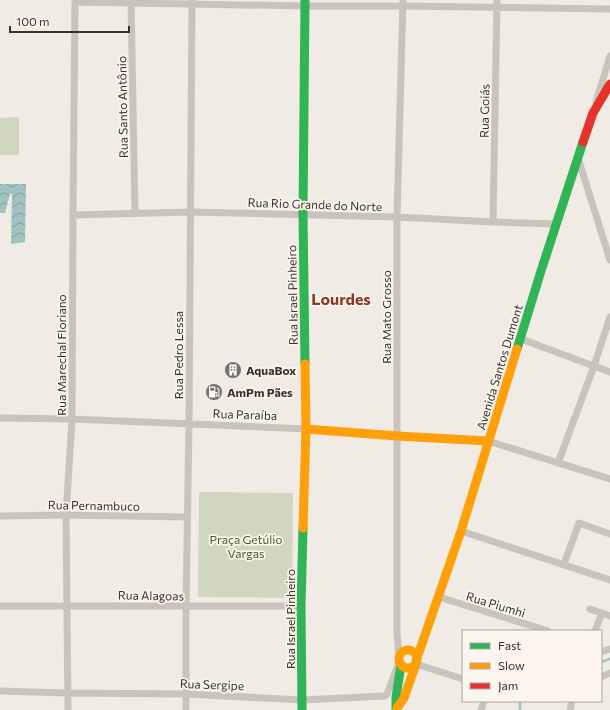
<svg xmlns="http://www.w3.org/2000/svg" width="610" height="710" viewBox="0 0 610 710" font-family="Commissioner,sans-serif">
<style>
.green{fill:#d1d6bf}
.water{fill:url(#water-waves)}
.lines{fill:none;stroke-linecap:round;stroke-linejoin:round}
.stream{stroke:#a1c2c1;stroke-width:2.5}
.street{stroke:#c9c3be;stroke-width:7}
.fast{stroke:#30b455;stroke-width:9}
.slow{stroke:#ff9f0a;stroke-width:9}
.jam{stroke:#e5322d;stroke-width:9}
.labels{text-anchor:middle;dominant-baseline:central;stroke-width:3.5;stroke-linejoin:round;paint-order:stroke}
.street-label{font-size:12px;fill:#3b302b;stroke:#fbf5ee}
.poi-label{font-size:12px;font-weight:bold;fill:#3b302b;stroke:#fbf5ee;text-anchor:start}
.park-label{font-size:12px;fill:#4a5a2e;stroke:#fbf5ee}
.district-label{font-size:16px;font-weight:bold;fill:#8c3b22;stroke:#fbf5ee}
</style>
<defs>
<pattern id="water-waves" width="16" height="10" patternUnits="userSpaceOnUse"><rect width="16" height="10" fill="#a1c2c1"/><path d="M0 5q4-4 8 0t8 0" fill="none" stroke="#849e9d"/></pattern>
</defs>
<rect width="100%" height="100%" fill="#f0ebe5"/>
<!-- green -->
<path class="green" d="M 19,117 L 19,155 L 0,155 L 0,118 Z
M 199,492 L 293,493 L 292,598 L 198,597 Z"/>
<!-- water -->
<path class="water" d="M 0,184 L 26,184 L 25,242 L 11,244 L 12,194 L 10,194 L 5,213 L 0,213 Z"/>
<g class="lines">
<!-- stream -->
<path class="stream" d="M 601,662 L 610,659
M 520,710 L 520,701"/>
<!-- street -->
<path class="street" d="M 131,0 L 135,213
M 75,2 L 305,6 L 403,6 L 610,9
M 596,102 L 610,56
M 578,158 L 610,260
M 73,215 L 190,212 L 397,217 L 493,222 L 556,224
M 493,222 L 497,0
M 521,339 L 610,372
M 0,418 L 72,419 L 306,429
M 488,441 L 610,479
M 558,463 L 594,366 L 610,317
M 0,516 L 66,515 L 187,517
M 461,531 L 610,580
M 564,564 L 579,523 L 610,534
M 439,597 L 548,631
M 0,606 L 301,606
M 590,609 L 610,616
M 595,631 L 602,613
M 601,652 L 610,649
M 399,658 L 397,633 L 397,217 L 403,0
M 416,664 L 463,679
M 601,677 L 610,673
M 0,691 L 67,693 L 186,694 L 302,700 L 385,696 L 387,694 L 398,665
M 68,710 L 66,515 L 72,419 L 73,215 L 75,0
M 186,710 L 186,607 L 189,424 L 192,0
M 481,710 L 484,701
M 570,710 L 572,701"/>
<!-- fast -->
<path class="fast" d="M 305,0 L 303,214 L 305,364
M 517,349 L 541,271 L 583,142
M 302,710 L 301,606 L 303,528
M 396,710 L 396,697 L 401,665"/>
<!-- slow -->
<path class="slow" d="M 306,429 L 397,436 L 488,441
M 303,528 L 306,429 L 305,364
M399 659a9 9 0 1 1 18 0a9 9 0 1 1-18 0Z
M 416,661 L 461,531 L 517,349
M 397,708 L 404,698 L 416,664"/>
<!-- jam -->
<path class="jam" d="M 583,142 L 593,113 L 610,84"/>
</g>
<!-- icons -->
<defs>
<g id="building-disc" transform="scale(0.9)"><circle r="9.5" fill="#7a716c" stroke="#fbf5ee"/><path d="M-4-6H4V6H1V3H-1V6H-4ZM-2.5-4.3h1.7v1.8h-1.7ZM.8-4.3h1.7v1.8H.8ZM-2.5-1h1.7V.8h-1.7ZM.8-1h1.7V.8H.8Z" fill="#fff"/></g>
<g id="fuel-disc" transform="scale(0.9)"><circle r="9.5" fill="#7a716c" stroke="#fbf5ee"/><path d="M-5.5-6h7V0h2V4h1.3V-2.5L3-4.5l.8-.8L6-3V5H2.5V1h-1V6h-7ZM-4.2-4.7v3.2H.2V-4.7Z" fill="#fff"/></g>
</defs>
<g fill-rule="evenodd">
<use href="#building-disc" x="233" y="370"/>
<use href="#fuel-disc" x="214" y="392"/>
</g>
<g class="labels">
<!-- street labels -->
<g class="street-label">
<text transform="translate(122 107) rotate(-91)">Rua Santo Antônio</text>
<text transform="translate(484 111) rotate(-89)">Rua Goiás</text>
<text transform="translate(315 204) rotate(2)">Rua Rio Grande do Norte</text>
<text transform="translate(292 295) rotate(-91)">Rua Israel Pinheiro</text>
<text transform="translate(386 317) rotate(-90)">Rua Mato Grosso</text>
<text transform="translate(61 355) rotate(-90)">Rua Marechal Floriano</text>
<text transform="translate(178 355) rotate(-90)">Rua Pedro Lessa</text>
<text transform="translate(499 367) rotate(-73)">Avenida Santos Dumont</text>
<text transform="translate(245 414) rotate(2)">Rua Paraíba</text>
<text transform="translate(94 505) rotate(1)">Rua Pernambuco</text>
<text transform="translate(151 595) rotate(1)">Rua Alagoas</text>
<text transform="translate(496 604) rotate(17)">Rua Piumhi</text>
<text transform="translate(290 619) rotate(-90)">Rua Israel Pinheiro</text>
<text transform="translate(212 684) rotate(2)">Rua Sergipe</text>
</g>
<!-- poi labels -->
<g class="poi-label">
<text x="246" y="370">AquaBox</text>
<text x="227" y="392">AmPm Pães</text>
</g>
<!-- park labels -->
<g class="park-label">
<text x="246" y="539">Praça Getúlio<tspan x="246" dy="14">Vargas</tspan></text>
</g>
<!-- district labels -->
<g class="district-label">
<text x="341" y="298">Lourdes</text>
</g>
</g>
<!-- legend -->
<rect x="462" y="630" width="140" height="72" fill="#fbf5ee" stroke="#aea6a0"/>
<rect x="470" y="643" width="20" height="6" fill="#30b455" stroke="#aea6a0"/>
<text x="498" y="650" font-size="12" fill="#3b302b">Fast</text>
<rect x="470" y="663" width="20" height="6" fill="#ff9f0a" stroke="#aea6a0"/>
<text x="498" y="670" font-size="12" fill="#3b302b">Slow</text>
<rect x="470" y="683" width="20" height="6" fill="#e5322d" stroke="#aea6a0"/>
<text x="498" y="690" font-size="12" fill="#3b302b">Jam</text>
<!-- scale -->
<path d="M10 26v6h119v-6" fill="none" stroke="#3b302b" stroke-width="2"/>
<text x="16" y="26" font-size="12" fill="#3b302b" stroke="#fbf5ee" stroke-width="3" paint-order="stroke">100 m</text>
</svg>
